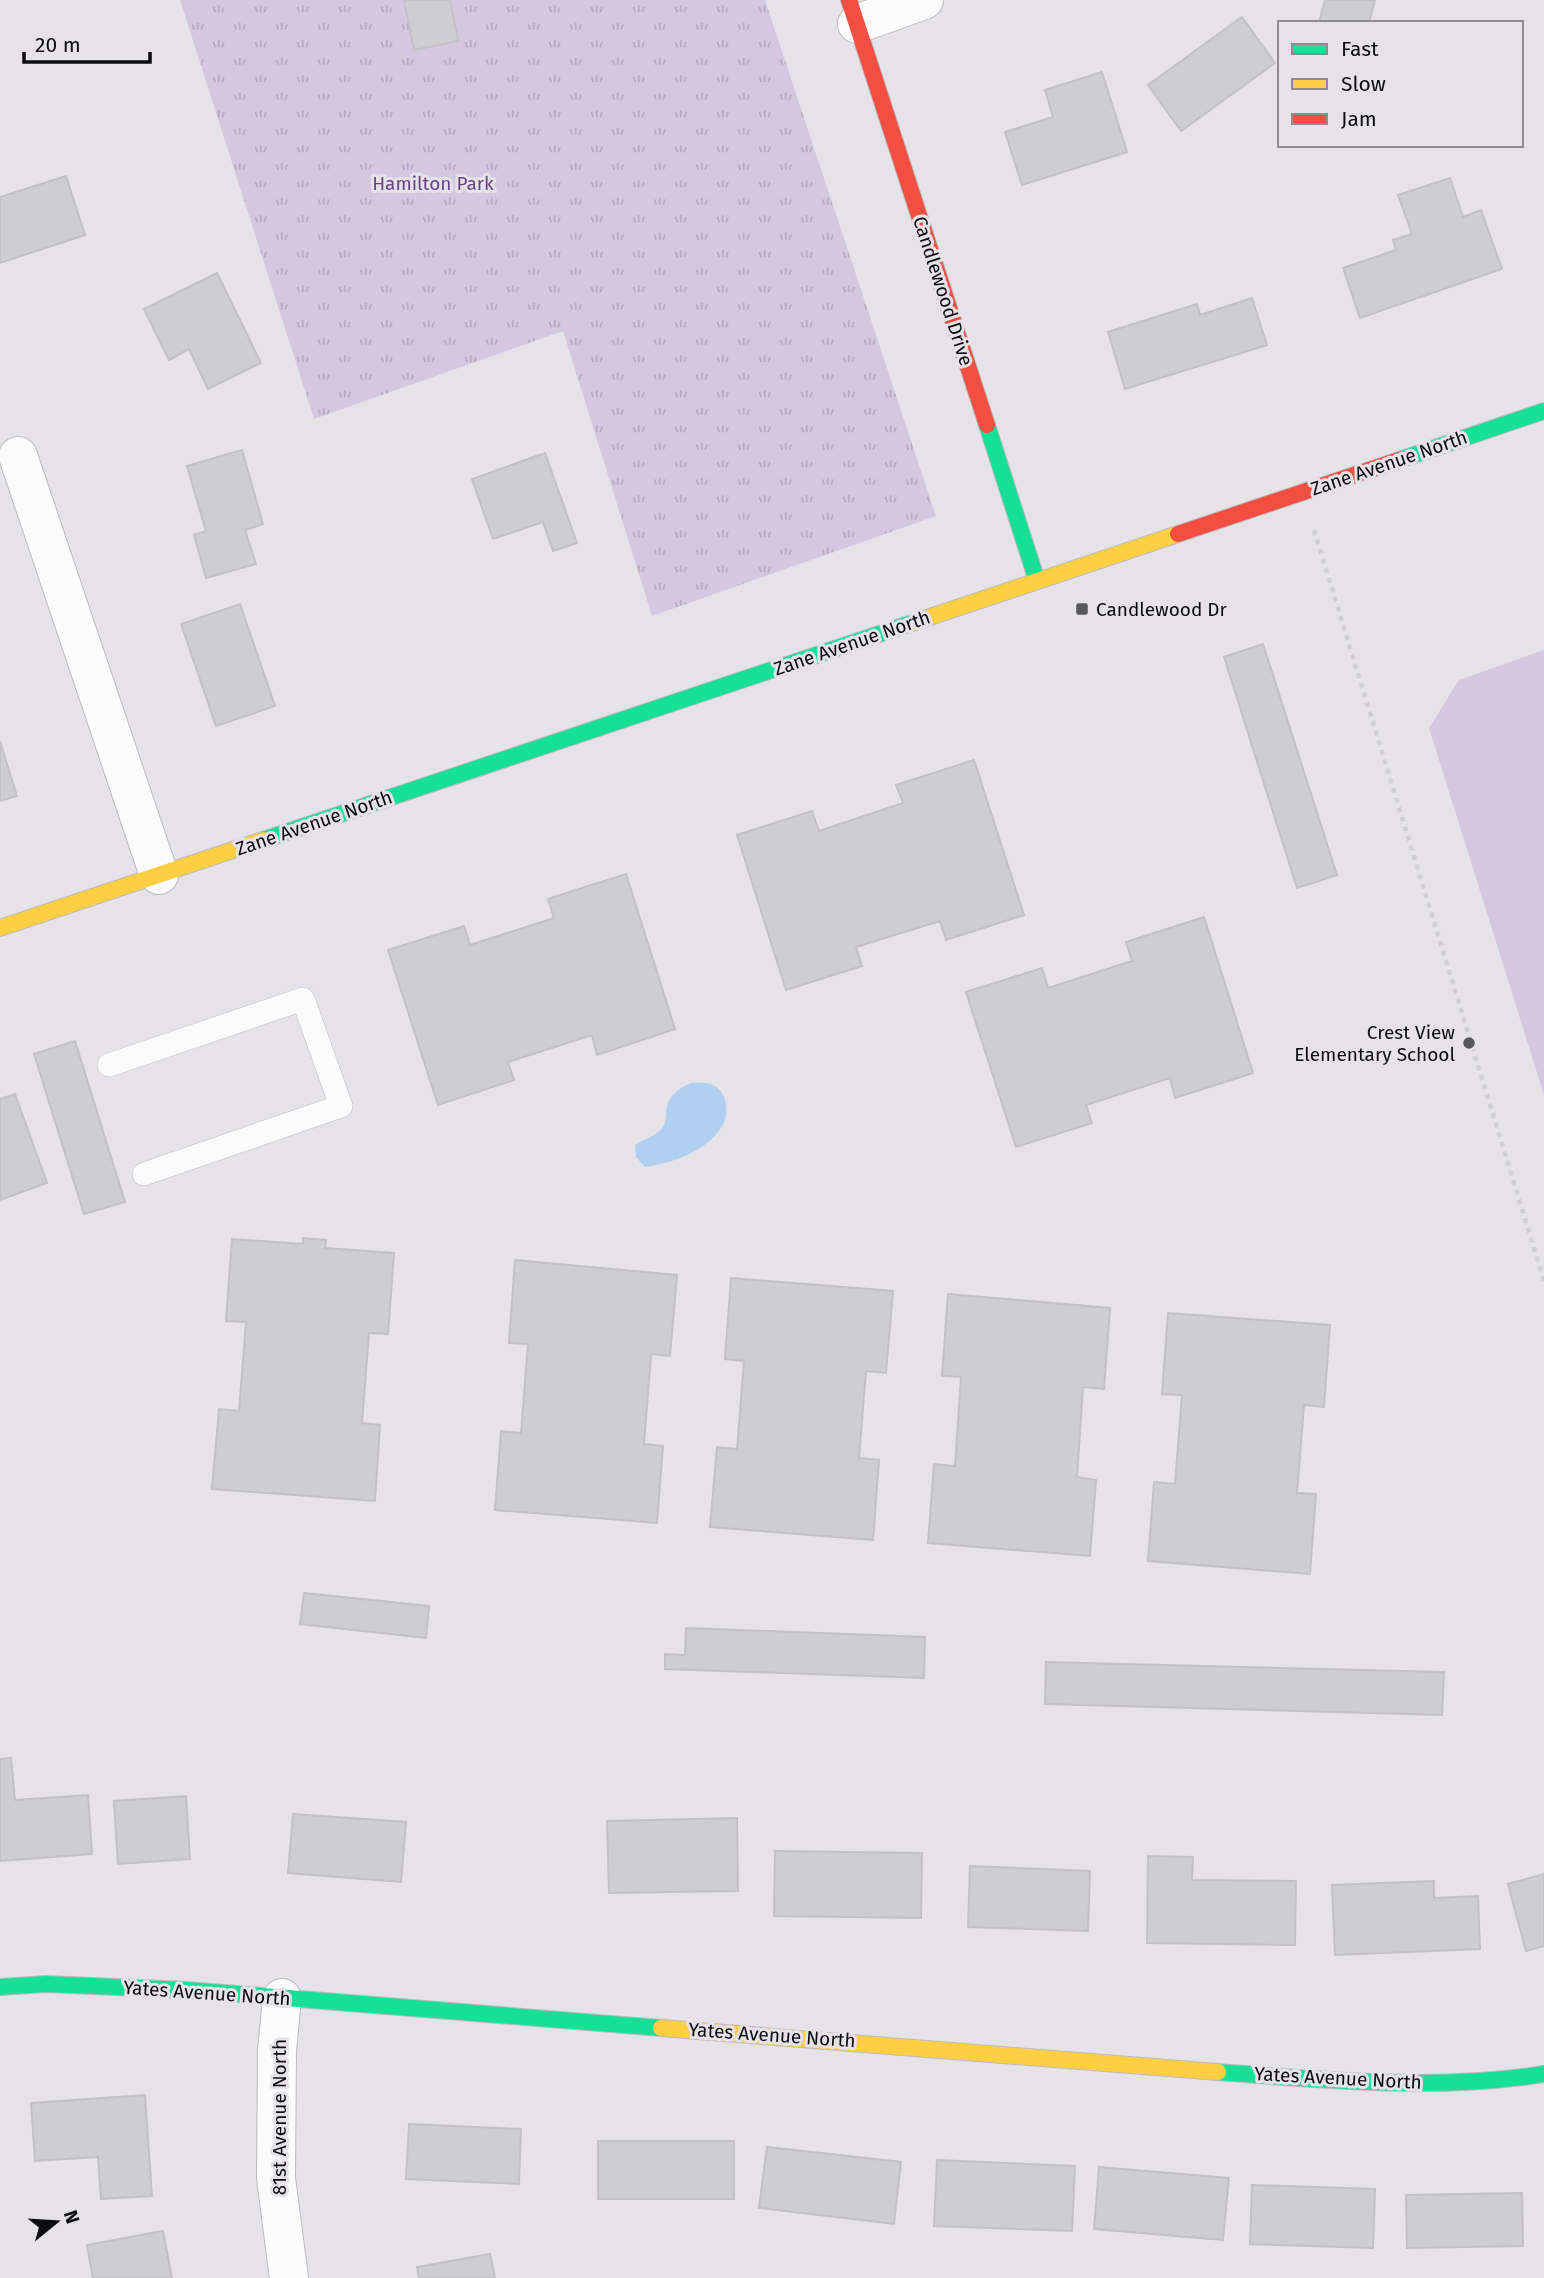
<svg xmlns="http://www.w3.org/2000/svg" width="1544" height="2278" viewBox="0 0 1544 2278" font-family="'Fira Sans',sans-serif">
<style>
.green{fill:#d5c7e2}
.park{fill:url(#park-tufts)}
.water{fill:#b0cff1}
.building{fill:#cecdcf;stroke:#c3c1c4;stroke-width:2}
.lines{fill:none;stroke-linecap:round;stroke-linejoin:round}
.lane-casing{stroke:#bcbbbe;stroke-width:24}
.street-casing{stroke:#bcbbbe;stroke-width:40}
.fast-casing{stroke:#bcbbbe;stroke-width:18}
.slow-casing{stroke:#bcbbbe;stroke-width:18}
.jam-casing{stroke:#bcbbbe;stroke-width:18}
.path{stroke:#d1d0d1;stroke-width:4.5;stroke-dasharray:5 5;stroke-linecap:butt}
.lane{stroke:#fbfbfb;stroke-width:23}
.street{stroke:#fbfbfb;stroke-width:38}
.fast{stroke:#16e098;stroke-width:16}
.slow{stroke:#ffcf43;stroke-width:16}
.jam{stroke:#f24e42;stroke-width:16}
.poi-dot{fill:#585759;stroke:#e5e2e8;stroke-width:2.5}
.labels{text-anchor:middle;dominant-baseline:central;stroke-width:6;stroke-linejoin:round;paint-order:stroke}
.park-label{font-size:19px;fill:#694485;stroke:#e5e2e8}
.street-label{font-size:19px;fill:#0c0b0d;stroke:#e5e2e8}
.poi-label{font-size:19px;fill:#0c0b0d;stroke:#e5e2e8;text-anchor:start}
</style>
<defs>
<pattern id="park-tufts" width="24" height="20" patternUnits="userSpaceOnUse" patternTransform="scale(1.75)"><rect width="24" height="20" fill="#d5c7e2"/><path d="M3 7l-1-3M5 7V3M7 7l1-3M15 17l-1-3M17 17v-4M19 17l1-3" fill="none" stroke="#b6aac1"/></pattern>
</defs>
<rect width="100%" height="100%" fill="#e5e3e7"/>
<!-- green -->
<path class="green" d="M 1544,650 L 1544,1095 L 1429,728 L 1459,680 Z"/>
<!-- park -->
<path class="park" d="M 180,0 L 765,0 L 936,516 L 652,616 L 563,331 L 314,419 Z"/>
<!-- water -->
<path class="water" d="M 691,1083 C 698,1083 706,1082 713,1085 C 728,1092 730,1116 721,1128 C 705,1152 672,1163 645,1167 L 636,1157 L 635,1145 C 644,1139 657,1136 663,1127 C 666,1122 666,1116 666,1110 C 668,1096 679,1088 691,1083 Z"/>
<!-- building -->
<path class="building" d="M 404,0 L 450,0 L 458,41 L 414,50 Z
M 1325,0 L 1375,0 L 1369,23 L 1319,23 Z
M 1242,17 L 1275,63 L 1181,131 L 1148,85 Z
M 1102,72 L 1127,152 L 1022,185 L 1005,132 L 1053,117 L 1045,90 Z
M 66,176 L 85,235 L 0,263 L 0,197 Z
M 1450,178 L 1463,217 L 1481,210 L 1502,269 L 1360,318 L 1343,268 L 1396,250 L 1393,240 L 1412,234 L 1398,195 Z
M 217,273 L 261,363 L 208,389 L 189,349 L 169,360 L 144,309 Z
M 1252,298 L 1267,345 L 1125,389 L 1108,332 L 1197,304 L 1200,315 Z
M 242,450 L 263,524 L 245,530 L 256,564 L 206,578 L 194,535 L 206,531 L 187,466 Z
M 545,453 L 577,543 L 553,551 L 543,522 L 493,539 L 472,479 Z
M 240,604 L 275,706 L 216,726 L 181,624 Z
M 1263,644 L 1337,875 L 1297,888 L 1224,657 Z
M 0,741 L 17,796 L 0,801 Z
M 974,760 L 1024,915 L 946,940 L 940,921 L 856,947 L 862,966 L 786,990 L 737,835 L 812,811 L 819,831 L 903,803 L 896,785 Z
M 626,874 L 675,1029 L 597,1055 L 592,1035 L 508,1062 L 514,1080 L 438,1105 L 388,950 L 464,926 L 470,945 L 554,918 L 548,899 Z
M 1204,917 L 1253,1073 L 1175,1098 L 1170,1078 L 1086,1105 L 1092,1123 L 1016,1147 L 966,992 L 1042,968 L 1048,988 L 1132,961 L 1126,942 Z
M 75,1041 L 125,1202 L 84,1214 L 34,1054 Z
M 15,1094 L 47,1183 L 0,1200 L 0,1099 Z
M 303,1238 L 326,1240 L 325,1248 L 394,1253 L 388,1334 L 369,1333 L 362,1423 L 380,1425 L 375,1501 L 212,1489 L 219,1409 L 239,1411 L 246,1322 L 226,1321 L 232,1239 L 303,1244 Z
M 515,1260 L 677,1275 L 670,1356 L 651,1354 L 644,1444 L 663,1446 L 657,1523 L 495,1510 L 501,1431 L 521,1433 L 528,1344 L 509,1343 Z
M 731,1278 L 893,1291 L 886,1373 L 866,1371 L 859,1458 L 879,1460 L 873,1540 L 710,1527 L 717,1447 L 737,1449 L 744,1361 L 725,1359 Z
M 948,1294 L 1110,1308 L 1104,1389 L 1083,1387 L 1077,1477 L 1096,1480 L 1090,1556 L 928,1543 L 934,1464 L 955,1466 L 961,1377 L 942,1376 Z
M 1168,1313 L 1330,1325 L 1324,1407 L 1304,1405 L 1297,1493 L 1316,1494 L 1310,1574 L 1148,1561 L 1154,1482 L 1175,1484 L 1182,1395 L 1162,1394 Z
M 304,1593 L 429,1606 L 426,1638 L 300,1624 Z
M 686,1628 L 925,1637 L 924,1678 L 665,1669 L 665,1654 L 685,1655 Z
M 1046,1662 L 1444,1672 L 1442,1715 L 1045,1704 Z
M 11,1758 L 15,1800 L 88,1795 L 92,1854 L 0,1861 L 0,1759 Z
M 186,1796 L 190,1859 L 118,1864 L 114,1801 Z
M 293,1814 L 406,1822 L 401,1882 L 288,1873 Z
M 737,1818 L 738,1891 L 609,1893 L 607,1821 Z
M 775,1851 L 922,1853 L 921,1918 L 774,1916 Z
M 1148,1856 L 1193,1857 L 1192,1880 L 1296,1881 L 1295,1945 L 1147,1943 Z
M 970,1866 L 1090,1871 L 1088,1931 L 968,1927 Z
M 1544,1874 L 1544,1946 L 1526,1951 L 1508,1884 Z
M 1434,1881 L 1434,1898 L 1478,1896 L 1480,1949 L 1335,1955 L 1332,1885 Z
M 145,2095 L 152,2196 L 101,2199 L 98,2157 L 35,2161 L 31,2103 Z
M 409,2124 L 521,2129 L 519,2184 L 406,2179 Z
M 598,2141 L 734,2141 L 734,2199 L 598,2199 Z
M 767,2147 L 901,2162 L 894,2224 L 759,2208 Z
M 937,2160 L 1075,2166 L 1072,2231 L 934,2226 Z
M 1099,2167 L 1229,2178 L 1223,2240 L 1094,2229 Z
M 1252,2185 L 1375,2189 L 1373,2248 L 1250,2244 Z
M 1522,2193 L 1523,2246 L 1407,2248 L 1406,2195 Z
M 163,2231 L 172,2278 L 93,2278 L 87,2245 Z
M 490,2254 L 495,2278 L 419,2278 L 417,2267 Z"/>
<g class="lines">
<!-- lane casing -->
<g class="lane-casing">
<path id="lane" d="M 109,1065 L 303,999 L 341,1106 L 144,1174"/>
</g>
<!-- street casing -->
<g class="street-casing">
<path id="street" d="M 857,24 L 924,0
M 18,456 L 159,875
M 282,1998 L 277,2051 L 276,2178 L 289,2278"/>
</g>
<!-- fast casing -->
<g class="fast-casing">
<path id="fast" d="M 987,425 L 1037,581
M 1399,460 L 1544,411
M 263,840 L 915,622
M 0,1987 L 46,1984 L 187,1990 L 661,2028
M 1218,2072 C 1326,2080 1436,2091 1544,2074"/>
</g>
<!-- slow casing -->
<g class="slow-casing">
<path id="slow" d="M 915,622 L 1178,534
M 0,928 L 263,840
M 661,2028 L 1218,2072"/>
</g>
<!-- jam casing -->
<g class="jam-casing">
<path id="jam" d="M 849,0 L 987,425
M 1178,534 L 1399,460"/>
</g>
<!-- path -->
<path class="path" d="M 1314,530 L 1544,1281"/>
<!-- lane -->
<use href="#lane" class="lane"/>
<!-- street -->
<use href="#street" class="street"/>
<!-- fast -->
<use href="#fast" class="fast"/>
<!-- slow -->
<use href="#slow" class="slow"/>
<!-- jam -->
<use href="#jam" class="jam"/>
</g>
<!-- markers -->
<g class="poi-dot">
<rect x="1075" y="602" width="14" height="14" rx="3.5"/>
<circle cx="1469" cy="1043" r="7"/>
</g>
<g class="labels">
<!-- park labels -->
<g class="park-label">
<text x="433" y="183">Hamilton Park</text>
</g>
<!-- street labels -->
<g class="street-label">
<text transform="translate(943 291) rotate(72)">Candlewood Drive</text>
<text transform="translate(1389 463) rotate(-19)">Zane Avenue North</text>
<text transform="translate(852 643) rotate(-19)">Zane Avenue North</text>
<text transform="translate(314 823) rotate(-19)">Zane Avenue North</text>
<text transform="translate(207 1993) rotate(4)">Yates Avenue North</text>
<text transform="translate(772 2035) rotate(4)">Yates Avenue North</text>
<text transform="translate(1338 2078) rotate(3)">Yates Avenue North</text>
<text transform="translate(279 2117) rotate(-90)">81st Avenue North</text>
</g>
<!-- poi labels -->
<g class="poi-label">
<text x="1096" y="609">Candlewood Dr</text>
<text x="1455" y="1032" text-anchor="end">Crest View<tspan x="1455" dy="22">Elementary School</tspan></text>
</g>
</g>
<!-- legend -->
<rect x="1278" y="21" width="245" height="126" fill="#e5e2e8" stroke="#8e8c90" stroke-width="2"/>
<rect x="1292" y="44" width="35" height="10" fill="#16e098" stroke="#8e8c90" stroke-width="2"/>
<text x="1341" y="56" font-size="21" fill="#0c0b0d">Fast</text>
<rect x="1292" y="79" width="35" height="10" fill="#ffcf43" stroke="#8e8c90" stroke-width="2"/>
<text x="1341" y="91" font-size="21" fill="#0c0b0d">Slow</text>
<rect x="1292" y="114" width="35" height="10" fill="#f24e42" stroke="#8e8c90" stroke-width="2"/>
<text x="1341" y="126" font-size="21" fill="#0c0b0d">Jam</text>
<!-- north arrow -->
<g transform="translate(56 2222) rotate(72)" stroke="#e5e2e8" stroke-width="5" paint-order="stroke">
<path d="M0-5L12 26L0 18L-12 26Z" fill="#0c0b0d"/>
<text y="-10" font-size="19" font-weight="bold" text-anchor="middle" fill="#0c0b0d">N</text>
</g>
<!-- scale -->
<path d="M24 52v10h126v-10" fill="none" stroke="#0c0b0d" stroke-width="3.5"/>
<text x="35" y="52" font-size="21" fill="#0c0b0d" stroke="#e5e2e8" stroke-width="5" paint-order="stroke">20 m</text>
</svg>
